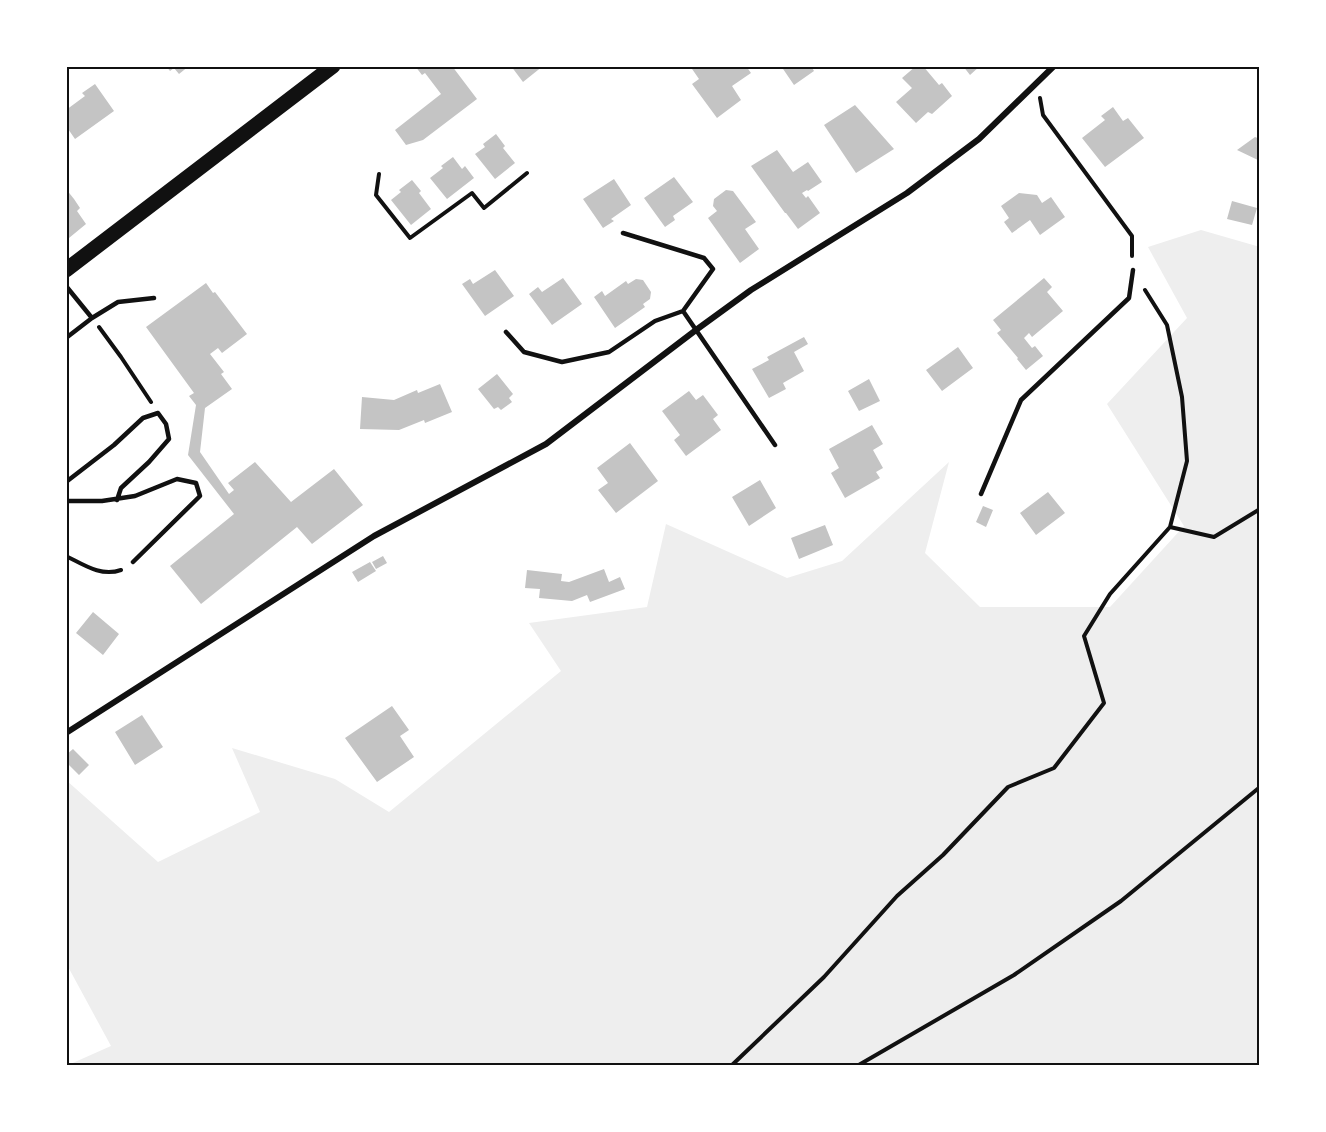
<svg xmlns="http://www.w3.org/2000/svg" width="1326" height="1132" viewBox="0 0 1326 1132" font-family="Mulish,sans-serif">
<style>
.green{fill:#eee}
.building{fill:#c4c4c4}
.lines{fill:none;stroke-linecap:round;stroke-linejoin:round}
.path{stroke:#111;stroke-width:4}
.service{stroke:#111;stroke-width:4.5}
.minor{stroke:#111;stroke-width:6}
.primary{stroke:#111;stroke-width:15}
.neatline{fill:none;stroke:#111;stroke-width:2}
</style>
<rect width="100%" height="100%" fill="#fff"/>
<!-- green -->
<path class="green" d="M 1201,230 L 1260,247 L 1260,1066 L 66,1066 L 111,1046 L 66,963 L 66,780 L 158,862 L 260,812 L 232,748 L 335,779 L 389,812 L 561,671 L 529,623 L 647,607 L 666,524 L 787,578 L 842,561 L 949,462 L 925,553 L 980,607 L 1110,607 L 1184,526 L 1107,404 L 1187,318 L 1148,247 Z"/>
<!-- building -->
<path class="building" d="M 166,66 L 189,66 L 179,74 L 174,68 L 170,71 Z
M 415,66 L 452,66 L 477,99 L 423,140 L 406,145 L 395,130 L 441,94 L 425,73 L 422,75 Z
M 511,66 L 543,66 L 523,82 Z
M 690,66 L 746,66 L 751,73 L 732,86 L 741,100 L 717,118 L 692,84 L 699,79 Z
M 781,66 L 811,66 L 814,71 L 794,85 Z
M 916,66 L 923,66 L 939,85 L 942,83 L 952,96 L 932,114 L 928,112 L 916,123 L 896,102 L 912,88 L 902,78 Z
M 963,66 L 980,66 L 970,75 Z
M 95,84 L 114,111 L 75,139 L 66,126 L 66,110 L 85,96 L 82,93 Z
M 855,105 L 894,149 L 856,173 L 824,125 Z
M 1113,107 L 1123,121 L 1128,118 L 1144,138 L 1105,167 L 1082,138 L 1105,120 L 1101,116 Z
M 496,134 L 505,146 L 503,148 L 515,163 L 495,179 L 475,154 L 485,147 L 483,144 Z
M 1255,137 L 1260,139 L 1260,161 L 1237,150 Z
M 777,150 L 793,172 L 808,162 L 822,182 L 808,191 L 807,190 L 802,193 L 806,198 L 808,196 L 820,213 L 798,229 L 786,213 L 785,213 L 751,166 Z
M 453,157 L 462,169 L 465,166 L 474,178 L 447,199 L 430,178 L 443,168 L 441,166 Z
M 674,177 L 693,202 L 673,216 L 675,220 L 665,227 L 644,198 Z
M 614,179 L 631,205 L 611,219 L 614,221 L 603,228 L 583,199 Z
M 412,180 L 421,191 L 419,193 L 431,209 L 411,225 L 391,200 L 401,192 L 399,190 Z
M 66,189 L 74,199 L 80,208 L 77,211 L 86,224 L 69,238 L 66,235 Z
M 726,190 L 733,191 L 756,222 L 745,229 L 759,249 L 740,263 L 708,218 L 717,211 L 713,206 L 714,199 Z
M 1019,193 L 1037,195 L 1042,203 L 1051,197 L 1065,217 L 1040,235 L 1030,220 L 1012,233 L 1004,222 L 1009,218 L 1001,206 Z
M 1232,201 L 1257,208 L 1252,225 L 1227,219 Z
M 495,270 L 514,296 L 485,316 L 462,284 L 470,279 L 473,284 Z
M 563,278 L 582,304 L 552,325 L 529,294 L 538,287 L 542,292 Z
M 1044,278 L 1052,287 L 1047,292 L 1063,311 L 1032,337 L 1029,333 L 1024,338 L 1032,348 L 1035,346 L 1043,356 L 1026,370 L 1017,359 L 1018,358 L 997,333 L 1001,330 L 993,320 Z
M 636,279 L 643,280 L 651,292 L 650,299 L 643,304 L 645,307 L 615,328 L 594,297 L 602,291 L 605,296 L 626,281 L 628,284 Z
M 206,283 L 213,293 L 215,292 L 247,334 L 222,353 L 218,348 L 210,354 L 224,372 L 221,374 L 232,389 L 205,408 L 200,452 L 229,494 L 234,490 L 228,483 L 255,462 L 291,502 L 334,469 L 363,505 L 312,544 L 297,527 L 201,604 L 170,566 L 234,514 L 188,455 L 196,405 L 189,396 L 194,393 L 146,327 Z
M 804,337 L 808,344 L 794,352 L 804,371 L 783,383 L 786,389 L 769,398 L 752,369 L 769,360 L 767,357 Z
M 958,347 L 973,368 L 942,391 L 926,370 Z
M 497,374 L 513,394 L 509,398 L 512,402 L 501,410 L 498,407 L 494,409 L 478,389 Z
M 869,379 L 880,401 L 859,411 L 848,391 Z
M 440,384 L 452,412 L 425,423 L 424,420 L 399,430 L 360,429 L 362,397 L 394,400 L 417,390 L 418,393 Z
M 689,391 L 696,400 L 703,395 L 718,415 L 713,419 L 721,430 L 686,456 L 674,440 L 680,435 L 662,411 Z
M 872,425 L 883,444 L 873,450 L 883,468 L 876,472 L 880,478 L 845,498 L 831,473 L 839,468 L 829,449 Z
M 630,443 L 658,481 L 616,513 L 598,490 L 608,483 L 597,468 Z
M 760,480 L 776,508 L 749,526 L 732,497 Z
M 1048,492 L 1065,513 L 1036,535 L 1020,513 Z
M 983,506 L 993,510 L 986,527 L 976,522 Z
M 825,525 L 833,545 L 799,559 L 791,538 Z
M 383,556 L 387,563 L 376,569 L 372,562 Z
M 370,562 L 376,571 L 358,582 L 352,572 Z
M 604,569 L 609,582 L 620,577 L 625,589 L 590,602 L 587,595 L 572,601 L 539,598 L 540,589 L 525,588 L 527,570 L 562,574 L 561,581 L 569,582 Z
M 93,612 L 119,634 L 103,655 L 76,633 Z
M 392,706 L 409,730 L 400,736 L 414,757 L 377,782 L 345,738 Z
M 142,715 L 163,747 L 135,765 L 115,732 Z
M 73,749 L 89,765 L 79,775 L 66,762 L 66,755 Z"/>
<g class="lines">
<!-- path -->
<path class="path" d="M 1040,98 L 1043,115 L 1132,236 L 1132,256
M 379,174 L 376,195 L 410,238 L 472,193 L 484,208 L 527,173
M 99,327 L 121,357 L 151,402
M 1170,527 L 1214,537 L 1260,509
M 66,556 C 84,565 101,577 121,570
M 731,1066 L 824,977 L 897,896 L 943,855 L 1008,787 L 1054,768 L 1104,703 L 1084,636 L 1110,594 L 1170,527 L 1187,461 L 1182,397 L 1167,325 L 1145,290
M 857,1066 L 1014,975 L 1121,901 L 1260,787"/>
<!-- service -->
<path class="service" d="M 623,233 L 704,258 L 713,269 L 683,311
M 66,286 L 92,318 L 66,338
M 92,318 L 118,302 L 154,298
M 506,332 L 524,352 L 562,362 L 609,352 L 655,321 L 683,311 L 775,445
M 66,482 L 114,445 L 143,418 L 158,413 L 166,424 L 169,439 L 149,462 L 121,488 L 117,500
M 981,494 L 1021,400 L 1129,298 L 1133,270
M 66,501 L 102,501 L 135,496 L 177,479 L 196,483 L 200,496 L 133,562"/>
<!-- minor -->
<path class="minor" d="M 66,733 L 374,536 L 546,444 L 696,330 L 751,290 L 907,193 L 979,139 L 1054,66"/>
<!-- primary -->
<path class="primary" d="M 66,270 L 333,66"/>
</g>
<!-- border -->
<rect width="1326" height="1132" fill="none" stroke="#ffffff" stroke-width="135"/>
<rect x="68" y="68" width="1190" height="996" class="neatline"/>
</svg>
